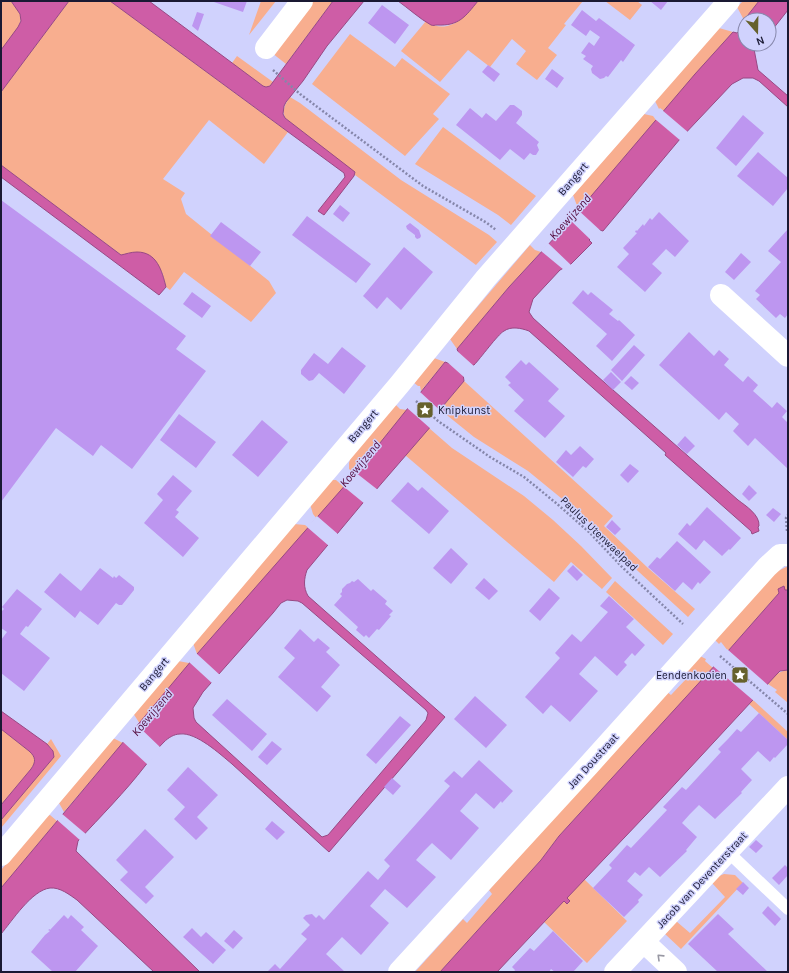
<svg xmlns="http://www.w3.org/2000/svg" width="789" height="973" viewBox="0 0 789 973" font-family="Karla,sans-serif">
<style>
.green{fill:#f8ae8f}
.water{fill:#ce5da6;stroke:#984984;fill-rule:evenodd}
.pier{fill:#d0d2fd}
.building{fill:#bd96f0}
.lines{fill:none;stroke-linecap:round;stroke-linejoin:round}
.path{stroke:#8586aa;stroke-width:2.5;stroke-dasharray:2 2;stroke-linecap:butt}
.service{stroke:#fff;stroke-width:12}
.minor{stroke:#fff;stroke-width:22}
.oneway{stroke:#9898a3}
.labels{text-anchor:middle;dominant-baseline:central;stroke-width:3;stroke-linejoin:round;paint-order:stroke}
.street-label{font-size:11px;fill:#1a1933;stroke:#d0d2fd}
.poi-label{font-size:11px;fill:#1a1933;stroke:#d0d2fd;text-anchor:start}
.water-label{font-size:12px;font-style:italic;fill:#550c3f;stroke:#d0d2fd}
</style>
<rect width="100%" height="100%" fill="#d0d2fd"/>
<!-- green -->
<path class="green" d="M 1,1 L 11,1 C 13,5 18,9 20,14 C 24,27 8,41 1,50 Z
M 69,1 L 110,1 L 288,132 L 264,164 L 209,120 L 163,179 L 185,193 L 181,199 L 186,214 L 269,281 L 276,293 L 251,322 L 184,272 L 170,290 L 166,287 L 162,272 L 137,252 L 121,255 L 1,165 L 1,92 Z
M 261,1 L 276,1 L 249,35 Z
M 313,1 L 333,1 L 286,64 L 272,53 Z
M 478,1 L 583,1 L 564,24 L 566,25 L 548,48 L 557,55 L 537,80 L 516,64 L 526,51 L 512,39 L 490,67 L 468,50 L 440,82 L 401,51 L 426,21 C 447,36 465,18 478,1 Z
M 605,1 L 637,1 L 642,5 L 630,20 Z
M 743,1 L 759,1 L 744,20 L 737,7 Z
M 719,28 L 733,32 L 664,111 L 660,108 L 659,109 L 655,101 Z
M 350,34 L 395,67 L 402,58 L 450,94 L 433,114 L 439,119 L 405,156 L 312,84 Z
M 237,56 L 273,82 C 270,86 268,88 263,86 L 232,63 Z
M 290,97 L 300,103 L 401,180 L 489,235 L 497,242 L 476,265 L 355,175 L 355,173 L 285,118 C 282,110 285,104 290,97 Z
M 644,114 L 653,116 L 656,120 L 579,211 L 573,195 Z
M 443,127 L 536,196 L 511,225 L 498,215 L 415,164 Z
M 530,245 L 535,250 L 541,252 L 509,287 L 457,349 L 450,339 Z
M 434,358 L 445,362 L 421,391 L 420,386 L 418,386 L 413,382 Z
M 464,381 L 613,516 L 604,526 L 648,568 L 695,609 L 688,617 L 627,561 L 595,527 L 572,507 L 528,471 L 474,437 L 443,412 L 445,410 L 443,406 Z
M 395,404 L 400,409 L 407,410 L 355,474 L 349,469 L 349,463 L 351,456 Z
M 429,428 L 452,448 L 524,496 L 553,520 L 581,546 L 612,578 L 602,589 L 571,562 L 554,582 L 405,455 Z
M 331,480 L 336,480 L 344,487 L 317,519 L 313,514 L 310,504 Z
M 294,524 L 305,525 L 309,528 L 197,654 L 193,643 Z
M 788,566 L 788,590 L 779,593 L 728,651 L 721,642 L 719,644 L 715,640 L 776,572 Z
M 615,581 L 673,634 L 663,645 L 606,592 Z
M 700,656 L 706,659 L 705,661 L 713,668 L 559,836 L 541,860 L 440,972 L 415,972 L 463,919 L 467,923 L 492,894 L 489,890 L 667,692 L 671,695 L 687,678 L 684,674 Z
M 178,661 L 189,663 L 190,664 L 140,724 L 133,713 Z
M 788,670 L 788,703 L 775,692 L 777,690 L 768,684 C 775,676 776,672 788,670 Z
M 753,700 L 788,732 L 788,740 L 749,704 Z
M 1,729 L 29,751 C 36,757 36,762 31,769 L 1,805 Z
M 113,738 L 123,743 L 64,812 L 59,803 Z
M 51,739 L 61,756 L 1,828 L 1,820 L 54,757 L 52,749 L 47,744 Z
M 50,815 L 57,821 L 1,888 L 1,870 L 47,816 Z
M 724,874 L 735,875 L 743,883 L 681,949 L 665,934 L 676,921 L 690,933 L 725,897 L 712,883 L 719,876 Z
M 584,879 L 627,921 L 587,963 L 544,922 L 564,901 L 568,904 L 570,901 L 567,898 Z"/>
<!-- water -->
<path class="water" d="M 11,1 L 69,1 L 1,92 L 1,50 L 18,27 L 21,21 L 20,14 Z
M 110,1 L 149,1 L 263,86 L 266,87 L 270,86 L 333,1 L 364,1 L 327,46 L 303,81 L 286,102 L 284,106 L 283,114 L 285,118 L 355,172 L 354,176 L 324,215 L 318,211 L 345,177 L 344,173 Z
M 398,1 L 478,1 C 465,17 459,26 437,25 C 434,25 434,26 431,25 C 420,19 408,8 398,1 Z
M 759,1 L 788,1 L 788,10 L 769,34 L 769,20 L 745,20 L 745,21 L 744,20 Z
M 745,25 L 745,44 L 758,44 L 754,49 L 758,70 L 788,96 L 788,107 L 759,81 L 753,78 L 743,78 L 732,84 L 680,139 L 603,231 L 599,230 L 589,240 L 592,243 L 571,264 L 560,270 L 533,299 L 529,312 L 533,318 L 588,368 L 738,500 C 746,506 760,515 759,526 L 758,527 L 759,531 L 752,534 L 751,531 L 665,455 L 666,453 L 529,331 C 521,328 511,326 504,331 C 498,334 480,359 474,365 L 470,366 L 463,374 L 464,381 L 443,406 L 445,410 L 375,491 L 367,498 L 307,570 C 304,579 303,587 308,596 L 445,717 L 329,852 L 232,764 C 220,754 196,732 180,734 C 174,734 168,738 164,742 C 156,749 152,758 145,766 C 125,792 101,816 78,841 L 76,851 L 200,972 L 154,972 L 77,900 C 70,895 60,887 50,888 C 32,890 12,921 1,934 L 1,888 L 197,654 L 355,474 L 445,362 L 451,364 L 459,355 L 457,349 L 509,287 L 569,222 L 695,74 L 733,32 L 737,33 ZM 287,600 L 298,601 L 302,603 L 426,710 L 428,713 L 426,720 L 328,835 L 322,837 L 196,722 L 194,718 L 193,708 L 203,692 L 273,613 L 281,603 Z
M 1,165 L 121,255 C 126,254 131,252 137,252 C 157,252 162,271 166,287 L 159,295 L 1,177 Z
M 784,586 L 785,590 L 788,590 L 788,670 L 780,671 L 777,674 L 663,797 L 567,898 L 570,901 L 567,904 L 564,901 L 497,972 L 440,972 L 541,860 L 559,836 L 728,651 L 779,593 L 778,589 Z
M 1,711 L 47,744 L 53,751 L 54,757 L 1,820 L 1,805 L 31,769 C 36,762 36,757 29,751 L 1,729 Z"/>
<!-- pier -->
<path class="pier" d="M 662,110 L 689,133 L 681,141 L 655,119 Z
M 577,209 L 602,232 L 600,232 L 592,240 L 593,242 L 569,219 Z
M 548,243 L 572,266 L 564,270 L 541,251 Z
M 456,350 L 475,367 L 471,368 L 465,374 L 465,378 L 446,361 L 450,361 L 457,354 Z
M 419,391 L 444,414 L 431,429 L 406,407 Z
M 355,472 L 378,490 L 365,504 L 343,486 Z
M 317,516 L 339,535 L 329,546 L 307,527 Z
M 727,649 L 769,686 L 754,701 L 713,666 Z
M 196,653 L 221,676 L 213,684 L 189,662 Z
M 137,725 L 161,748 L 148,765 L 122,741 Z
M 61,813 L 87,835 L 81,841 L 56,819 Z"/>
<!-- building -->
<path class="building" d="M 211,1 L 247,1 L 243,12 Z
M 650,1 L 668,1 L 661,10 Z
M 382,5 L 409,25 L 395,44 L 368,23 Z
M 582,10 L 596,21 L 599,18 L 635,45 L 623,62 L 621,60 L 608,77 L 606,76 L 604,78 L 600,79 L 592,73 L 591,69 L 593,66 L 583,59 L 586,56 L 581,53 L 589,42 L 594,46 L 600,37 L 590,30 L 586,36 L 571,25 Z
M 197,12 L 204,14 L 198,31 L 192,26 Z
M 488,65 L 500,74 L 494,82 L 482,72 Z
M 552,69 L 564,78 L 557,88 L 545,79 Z
M 510,105 L 514,105 L 522,111 L 522,115 L 516,123 L 539,142 L 537,145 L 539,150 L 536,155 L 533,155 L 530,153 L 524,160 L 510,149 L 500,160 L 456,125 L 470,108 L 482,118 L 486,113 L 496,121 Z
M 743,115 L 764,133 L 736,166 L 716,148 Z
M 758,152 L 788,178 L 788,188 L 773,206 L 737,176 Z
M 1,200 L 186,336 L 176,349 L 206,371 L 132,469 L 101,445 L 93,456 L 56,428 L 1,502 Z
M 340,205 L 350,213 L 343,222 L 333,214 Z
M 659,212 L 689,241 L 675,257 L 666,249 L 652,264 L 662,273 L 645,292 L 617,267 L 629,254 L 623,248 L 637,233 L 635,232 L 636,230 L 637,231 L 643,224 L 644,226 L 650,218 L 652,220 Z
M 307,216 L 371,264 L 356,283 L 292,235 Z
M 221,222 L 261,252 L 250,266 L 210,236 Z
M 410,223 L 419,230 L 421,236 L 420,238 L 417,239 L 415,237 L 415,235 L 407,229 L 406,226 Z
M 788,229 L 788,314 L 785,318 L 780,314 L 776,318 L 756,299 L 760,295 L 755,291 L 781,262 L 768,251 Z
M 404,247 L 433,272 L 401,310 L 387,297 L 377,309 L 363,296 Z
M 741,253 L 751,262 L 734,280 L 725,272 Z
M 583,290 L 588,295 L 591,292 L 613,310 L 609,314 L 618,321 L 619,320 L 635,335 L 612,361 L 596,346 L 607,334 L 572,303 Z
M 192,292 L 211,306 L 202,318 L 183,304 Z
M 689,332 L 714,356 L 719,350 L 729,359 L 724,365 L 743,382 L 748,376 L 758,385 L 753,391 L 772,408 L 777,402 L 787,411 L 782,417 L 788,423 L 788,469 L 755,438 L 748,446 L 733,431 L 739,424 L 726,412 L 719,420 L 659,365 Z
M 634,345 L 645,355 L 622,381 L 611,370 Z
M 342,347 L 366,366 L 344,394 L 319,373 L 313,380 L 309,381 L 301,374 L 301,370 L 314,353 L 328,364 Z
M 521,360 L 526,365 L 529,362 L 559,389 L 548,401 L 565,416 L 545,438 L 514,411 L 524,400 L 508,385 L 511,383 L 505,377 Z
M 611,372 L 621,382 L 613,390 L 603,380 Z
M 631,376 L 639,383 L 632,390 L 624,383 Z
M 179,414 L 216,442 L 196,468 L 160,440 Z
M 262,420 L 288,442 L 258,477 L 232,455 Z
M 685,436 L 695,446 L 687,454 L 677,445 Z
M 580,446 L 594,459 L 586,468 L 583,466 L 573,477 L 556,462 L 566,450 L 571,455 Z
M 630,464 L 639,471 L 628,483 L 620,475 Z
M 173,475 L 192,491 L 176,510 L 179,512 L 175,517 L 199,538 L 183,557 L 144,523 L 163,500 L 157,494 Z
M 408,482 L 418,491 L 422,487 L 449,511 L 429,534 L 391,501 Z
M 749,485 L 757,493 L 749,501 L 742,494 Z
M 707,507 L 741,538 L 730,550 L 729,549 L 722,556 L 704,540 L 696,550 L 678,534 L 687,523 L 690,526 Z
M 773,508 L 781,514 L 774,522 L 766,515 Z
M 612,520 L 621,529 L 615,535 L 606,527 Z
M 677,541 L 711,572 L 700,584 L 698,582 L 692,590 L 683,582 L 675,591 L 648,567 L 657,557 L 660,559 Z
M 451,548 L 468,564 L 451,584 L 433,568 Z
M 573,565 L 583,575 L 577,581 L 567,571 Z
M 100,568 L 113,578 L 114,576 L 116,578 L 119,575 L 134,587 L 134,590 L 122,605 L 119,605 L 116,603 L 98,625 L 80,611 L 75,618 L 44,592 L 60,573 L 81,591 Z
M 484,578 L 498,591 L 489,600 L 475,588 Z
M 358,579 L 371,591 L 373,589 L 387,601 L 385,604 L 393,611 L 389,615 L 391,616 L 379,630 L 377,629 L 369,638 L 366,635 L 364,637 L 356,630 L 358,627 L 334,605 L 342,596 L 340,594 L 342,592 L 342,589 L 347,584 L 350,583 L 352,581 L 354,582 Z
M 549,588 L 560,598 L 540,621 L 529,611 Z
M 17,589 L 42,609 L 28,627 L 26,626 L 20,634 L 50,658 L 24,691 L 1,673 L 1,640 L 7,632 L 1,628 L 1,612 L 4,609 L 2,607 Z
M 609,596 L 634,619 L 626,627 L 645,645 L 635,656 L 632,653 L 624,662 L 627,665 L 617,676 L 595,656 L 579,674 L 598,691 L 570,722 L 551,705 L 543,714 L 525,697 L 560,658 L 555,653 L 572,634 L 581,642 L 608,612 L 600,606 Z
M 300,629 L 314,642 L 318,638 L 330,648 L 326,652 L 340,665 L 321,687 L 331,696 L 317,712 L 278,677 L 295,658 L 284,648 Z
M 475,696 L 507,725 L 486,748 L 454,719 Z
M 227,699 L 267,734 L 252,751 L 212,715 Z
M 759,713 L 788,740 L 788,744 L 775,758 L 774,757 L 770,762 L 758,751 L 741,769 L 752,780 L 741,792 L 742,793 L 715,819 L 699,805 L 690,814 L 682,823 L 697,837 L 686,850 L 687,851 L 660,877 L 649,867 L 640,876 L 635,872 L 627,881 L 643,895 L 638,900 L 639,902 L 624,917 L 593,888 L 612,868 L 609,865 L 627,845 L 631,848 L 667,810 L 663,807 L 682,787 L 686,790 L 721,752 L 718,749 L 728,739 L 737,729 L 741,732 Z
M 400,716 L 411,725 L 376,764 L 366,755 Z
M 272,741 L 282,749 L 267,765 L 258,757 Z
M 479,760 L 513,791 L 502,803 L 501,801 L 494,809 L 476,793 L 460,811 L 479,828 L 451,860 L 432,843 L 424,851 L 416,860 L 436,877 L 407,908 L 385,889 L 370,906 L 389,923 L 361,955 L 342,937 L 326,954 L 345,972 L 267,972 L 275,964 L 280,969 L 307,939 L 301,934 L 310,925 L 303,918 L 306,915 L 312,914 L 316,918 L 319,915 L 324,920 L 368,871 L 378,880 L 390,866 L 384,860 L 450,786 L 444,781 L 454,771 L 462,778 Z
M 188,767 L 218,795 L 197,817 L 208,828 L 196,840 L 174,819 L 185,807 L 167,790 Z
M 392,778 L 401,786 L 393,795 L 384,787 Z
M 272,821 L 285,832 L 277,840 L 265,829 Z
M 145,829 L 174,857 L 145,887 L 154,896 L 146,904 L 120,880 L 128,872 L 116,860 Z
M 756,840 L 763,846 L 756,853 L 749,847 Z
M 785,865 L 788,868 L 788,875 L 779,885 L 772,878 Z
M 743,882 L 749,888 L 743,895 L 736,889 Z
M 768,906 L 781,919 L 775,926 L 762,913 Z
M 718,914 L 734,929 L 728,934 L 768,972 L 718,972 L 688,944 Z
M 64,915 L 68,919 L 71,915 L 84,927 L 81,930 L 98,946 L 75,972 L 53,972 L 31,952 L 45,935 L 50,931 L 48,930 L 50,929 L 50,930 Z
M 192,928 L 201,937 L 206,932 L 226,950 L 213,964 L 183,937 Z
M 234,930 L 243,938 L 233,949 L 224,941 Z
M 553,931 L 583,961 L 573,972 L 555,972 L 551,969 L 549,972 L 514,972 L 515,970 L 512,967 L 530,948 L 534,951 Z"/>
<g class="lines">
<!-- path -->
<path class="path" d="M 273,70 L 300,94 L 423,186 L 487,223 L 496,230
M 416,401 L 438,421 L 490,457 L 524,477 L 556,503 L 589,532 L 622,567 L 683,624
M 787,531 L 786,518 L 788,515
M 720,656 L 788,714"/>
<!-- service -->
<path class="service" d="M 728,852 L 788,909"/>
<!-- minor -->
<path class="minor" d="M 266,48 L 302,1
M 721,295 L 788,356
M 1,855 L 399,385 L 486,278 L 729,1
M 644,942 L 676,972
M 399,972 L 588,766 L 767,567 L 780,555 L 788,555
M 615,972 L 788,787"/>
</g>
<!-- one-way arrows -->
<defs><path id="oneway-chevron" d="M-2-3.5L2.5 0L-2 3.5" fill="none" stroke-width="1.6" stroke-linecap="round" stroke-linejoin="round"/></defs>
<use class="oneway" href="#oneway-chevron" transform="translate(660 957) rotate(-136)"/>
<!-- icons -->
<defs>
<g id="sight-square" transform="scale(0.9)"><rect x="-9" y="-9" width="18" height="18" rx="4" fill="#66612d" stroke="#d0d2fd"/><path d="M0-6L1.8-2.2L6-1.7L2.9 1.2L3.7 5.4L0 3.3L-3.7 5.4L-2.9 1.2L-6-1.7L-1.8-2.2Z" fill="#fff"/></g>
</defs>
<g fill-rule="evenodd">
<use href="#sight-square" x="425" y="410"/>
<use href="#sight-square" x="740" y="675"/>
</g>
<g class="labels">
<!-- street labels -->
<g class="street-label">
<text transform="translate(573 179) rotate(-49)">Bangert</text>
<text transform="translate(363 426) rotate(-49)">Bangert</text>
<text transform="translate(599 534) rotate(44)">Paulus Utenwaelpad</text>
<text transform="translate(154 674) rotate(-50)">Bangert</text>
<text transform="translate(593 761) rotate(-48)">Jan Doustraat</text>
<text transform="translate(702 880) rotate(-47)">Jacob van Deventerstraat</text>
</g>
<!-- poi labels -->
<g class="poi-label">
<text x="438" y="410">Knipkunst</text>
<text x="727" y="675" text-anchor="end">Eendenkooien</text>
</g>
<!-- water labels -->
<g class="water-label">
<text transform="translate(570 217) rotate(-48)">Koewijzend</text>
<text transform="translate(360 464) rotate(-50)">Koewijzend</text>
<text transform="translate(152 713) rotate(-50)">Koewijzend</text>
</g>
</g>
<!-- border -->
<rect width="789" height="973" fill="none" stroke="#1a1933" stroke-width="4"/>
<!-- north arrow -->
<g transform="translate(757 32) rotate(160)"><circle r="19" fill="#d0d2fd" stroke="#8788ac"/>
<path d="M0-3L7 15L0 10L-7 15Z" fill="#66612d"/>
<text y="-6" font-size="11" font-weight="bold" text-anchor="middle" fill="#1a1933">N</text>
</g>
</svg>
